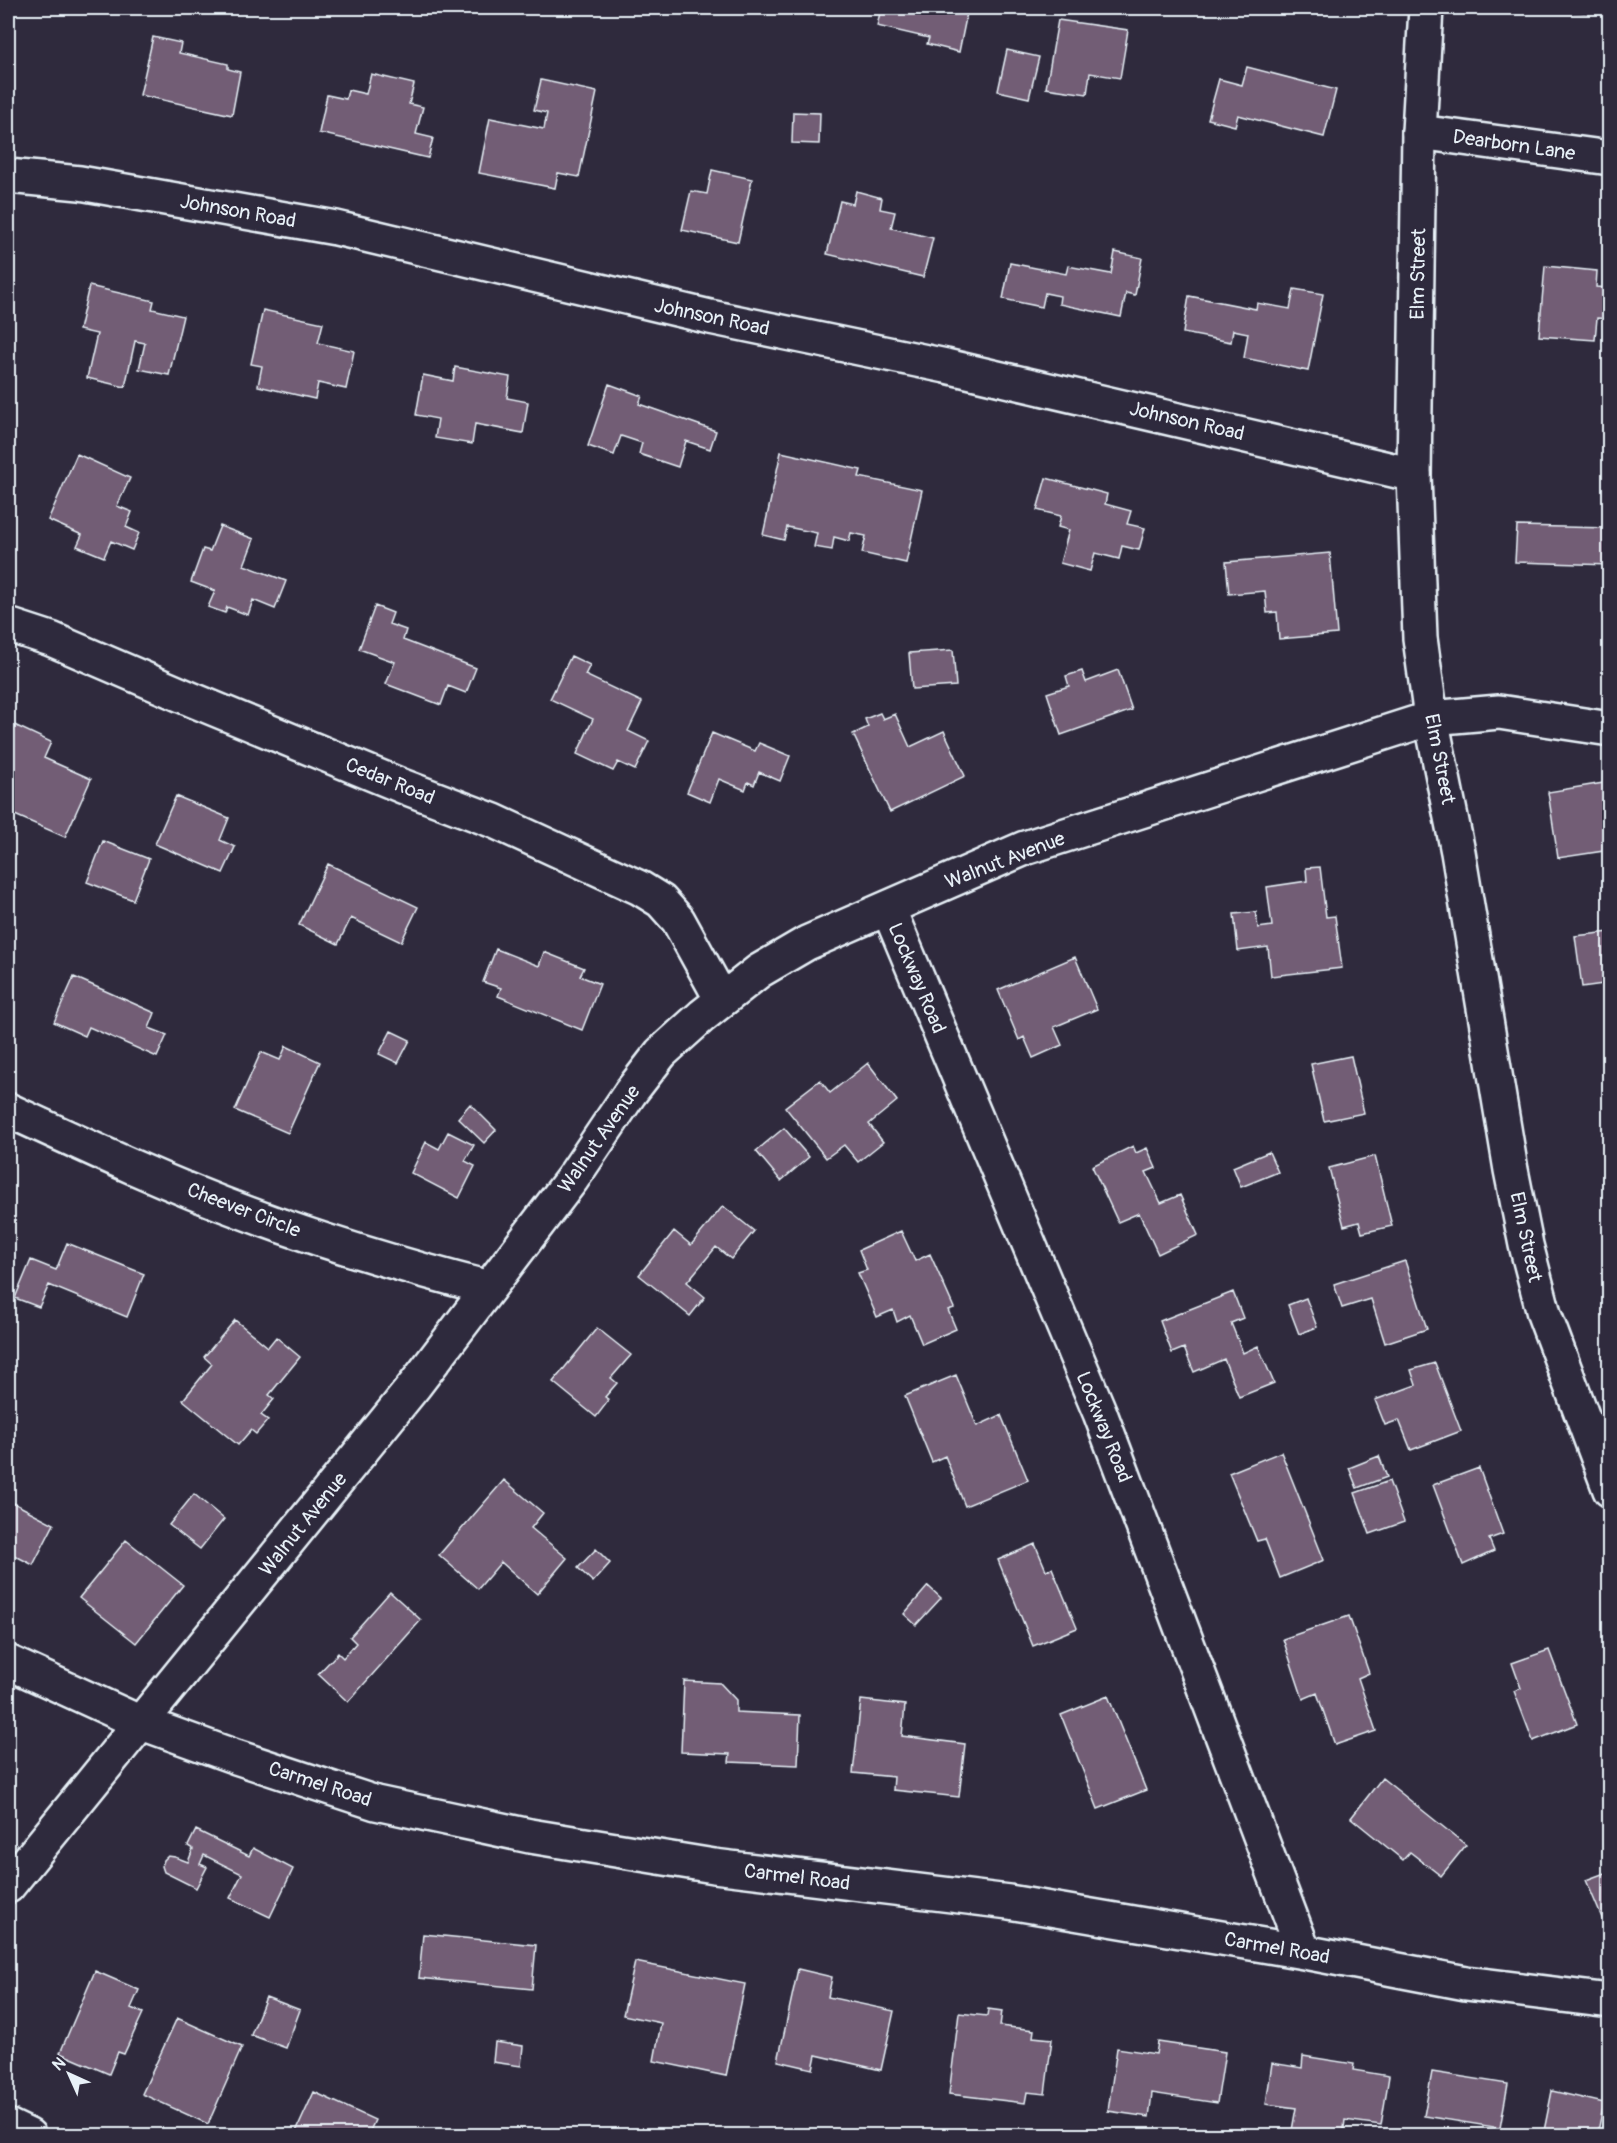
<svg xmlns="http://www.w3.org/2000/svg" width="1617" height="2143" viewBox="0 0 1617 2143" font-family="Pangolin,sans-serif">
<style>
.building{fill:#725d74;stroke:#e8f1f8;stroke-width:1.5}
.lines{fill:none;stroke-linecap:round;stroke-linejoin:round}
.minor-casing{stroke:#e8f1f8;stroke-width:38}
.secondary-casing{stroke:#e8f1f8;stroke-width:38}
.minor{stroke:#2f2a3d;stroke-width:33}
.secondary{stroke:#2f2a3d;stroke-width:33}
.labels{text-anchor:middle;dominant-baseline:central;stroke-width:5;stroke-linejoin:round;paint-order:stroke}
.street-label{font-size:20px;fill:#e8f1f8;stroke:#2f2a3d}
</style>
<rect width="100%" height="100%" fill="#2f2a3d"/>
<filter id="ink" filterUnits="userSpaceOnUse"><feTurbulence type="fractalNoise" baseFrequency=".0167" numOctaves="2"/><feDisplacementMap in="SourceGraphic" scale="12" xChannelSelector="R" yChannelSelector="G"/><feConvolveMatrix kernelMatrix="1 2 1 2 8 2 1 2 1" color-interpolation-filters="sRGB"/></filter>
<g filter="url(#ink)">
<!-- building -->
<path class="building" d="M 881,8 L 943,8 L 967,13 L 959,52 L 927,44 L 929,38 L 877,26 Z
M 1561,8 L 1610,8 L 1610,14 L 1560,11 Z
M 1058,20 L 1128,30 L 1120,78 L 1090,73 L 1087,94 L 1046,88 Z
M 153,37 L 181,43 L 179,53 L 228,64 L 228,69 L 240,72 L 232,115 L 140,95 Z
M 1007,50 L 1039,57 L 1029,98 L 998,91 Z
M 1247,67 L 1336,90 L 1324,137 L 1238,115 L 1235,126 L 1208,119 L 1219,79 L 1242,85 Z
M 371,74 L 414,84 L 409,104 L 423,107 L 416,134 L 433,138 L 428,158 L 319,133 L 327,95 L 346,99 L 348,90 L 366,94 Z
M 541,80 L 597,92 L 579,177 L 558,173 L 555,188 L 479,173 L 490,118 L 544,129 L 547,113 L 534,110 Z
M 793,112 L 820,113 L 819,144 L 792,143 Z
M 712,170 L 752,179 L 738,242 L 682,230 L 691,191 L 707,194 Z
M 856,191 L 882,198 L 880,209 L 895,212 L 891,228 L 933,238 L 923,277 L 827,254 L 840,201 L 853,204 Z
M 1115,252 L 1142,258 L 1135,295 L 1126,293 L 1121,317 L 1059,304 L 1060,296 L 1045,293 L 1042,307 L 1003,299 L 1010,263 L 1066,274 L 1068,266 L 1111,274 Z
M 1545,266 L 1597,271 L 1596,287 L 1610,288 L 1610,319 L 1597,318 L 1595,340 L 1539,336 Z
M 89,286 L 154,301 L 152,309 L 183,316 L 169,375 L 139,369 L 145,343 L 135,341 L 125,387 L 87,378 L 97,334 L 79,330 Z
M 1294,289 L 1323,294 L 1308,371 L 1244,358 L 1248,333 L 1233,330 L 1231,342 L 1183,333 L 1189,296 L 1256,309 L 1257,303 L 1290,309 Z
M 263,310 L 323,323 L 318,343 L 354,351 L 346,389 L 318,383 L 315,399 L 258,386 L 262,366 L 251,364 Z
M 455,367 L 510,377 L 507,398 L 528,402 L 523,433 L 475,424 L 472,444 L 435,438 L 438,419 L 416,415 L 423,375 L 453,381 Z
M 609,384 L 642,396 L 639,404 L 716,431 L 710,449 L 686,441 L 678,467 L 639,454 L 642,443 L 621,436 L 614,455 L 588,446 Z
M 781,452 L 861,470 L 859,477 L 922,490 L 906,563 L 862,553 L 866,536 L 851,533 L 849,541 L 834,537 L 832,550 L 814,547 L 817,533 L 787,527 L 784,540 L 763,535 Z
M 77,454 L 130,478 L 117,506 L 132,512 L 126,527 L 139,533 L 132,550 L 111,541 L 104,557 L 77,546 L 82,535 L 48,520 Z
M 1046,478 L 1107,494 L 1105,504 L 1131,511 L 1127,524 L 1145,528 L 1139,550 L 1122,546 L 1119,559 L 1095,553 L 1090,571 L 1060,563 L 1069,530 L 1058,527 L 1061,516 L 1037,510 Z
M 220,526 L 254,539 L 244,565 L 286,581 L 275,609 L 253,600 L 248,615 L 227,607 L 225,613 L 208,607 L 215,591 L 191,582 L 203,549 L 210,551 Z
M 1517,526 L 1610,528 L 1610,565 L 1515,562 Z
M 1330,553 L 1337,634 L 1279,639 L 1277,612 L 1267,613 L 1265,591 L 1229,594 L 1226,562 Z
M 375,606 L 393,613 L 389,624 L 406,630 L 403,640 L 476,668 L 466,693 L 448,686 L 441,705 L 386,684 L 395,662 L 359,649 Z
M 953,650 L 956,686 L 912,689 L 909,653 Z
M 571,656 L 590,665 L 585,675 L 642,702 L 628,731 L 649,741 L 635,770 L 618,762 L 613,771 L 577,754 L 593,719 L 550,699 Z
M 1118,670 L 1132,710 L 1061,735 L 1047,693 L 1069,686 L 1066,676 L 1082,671 L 1086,682 Z
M 880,713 L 883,719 L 895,714 L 910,747 L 944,731 L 965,776 L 890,812 L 853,734 L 868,727 L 865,719 Z
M 8,722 L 51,742 L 44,758 L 91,779 L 65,837 L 8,812 Z
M 712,733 L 755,751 L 759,743 L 790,756 L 780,781 L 759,772 L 754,785 L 748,782 L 745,790 L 719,779 L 710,802 L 687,792 Z
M 1610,782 L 1610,850 L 1558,858 L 1548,792 Z
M 176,796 L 229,818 L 220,840 L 235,847 L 223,873 L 155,844 Z
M 103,841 L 149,859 L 133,900 L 87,882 Z
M 328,864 L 418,907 L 401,942 L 351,918 L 338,944 L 299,925 Z
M 1320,867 L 1326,917 L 1335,916 L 1342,968 L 1271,976 L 1268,947 L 1238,951 L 1234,914 L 1256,912 L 1258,928 L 1272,926 L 1267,887 L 1307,881 L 1306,868 Z
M 8,906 L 11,906 L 8,927 Z
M 1610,932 L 1610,983 L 1582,987 L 1575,936 Z
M 496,949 L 539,966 L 544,952 L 584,968 L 580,976 L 600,984 L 582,1030 L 498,996 L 501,988 L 483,982 Z
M 1075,957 L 1097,1009 L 1054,1027 L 1062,1045 L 1033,1058 L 1024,1037 L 1019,1040 L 998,990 Z
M 74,977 L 155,1013 L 149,1028 L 167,1035 L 157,1057 L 89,1027 L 85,1036 L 54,1022 Z
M 391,1031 L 410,1040 L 398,1063 L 379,1054 Z
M 286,1046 L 320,1062 L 288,1133 L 235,1110 L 261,1052 L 280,1060 Z
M 1351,1056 L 1364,1113 L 1324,1121 L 1311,1064 Z
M 868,1063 L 897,1101 L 869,1124 L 883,1142 L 858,1162 L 844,1145 L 826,1158 L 785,1107 L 820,1080 L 830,1093 Z
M 470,1104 L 496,1130 L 484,1143 L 458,1118 Z
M 784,1128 L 809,1157 L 781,1181 L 756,1151 Z
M 448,1132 L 474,1145 L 465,1161 L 475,1166 L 459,1198 L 411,1173 L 426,1142 L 439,1149 Z
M 1133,1146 L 1136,1153 L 1147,1148 L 1156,1168 L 1146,1172 L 1161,1203 L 1180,1195 L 1198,1235 L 1158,1254 L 1139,1213 L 1118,1222 L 1092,1166 Z
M 1269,1152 L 1278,1172 L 1241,1187 L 1233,1167 Z
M 1375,1156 L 1392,1226 L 1362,1233 L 1359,1222 L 1344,1226 L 1329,1168 Z
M 723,1206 L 754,1231 L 731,1259 L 716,1247 L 687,1282 L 705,1297 L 690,1316 L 639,1275 L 674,1231 L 691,1245 Z
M 901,1231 L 915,1261 L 930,1254 L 954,1308 L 948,1310 L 956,1329 L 922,1344 L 910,1315 L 897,1322 L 893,1310 L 877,1317 L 858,1273 L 867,1270 L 859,1250 Z
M 67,1243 L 144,1274 L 127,1317 L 49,1285 L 39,1307 L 15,1298 L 31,1260 L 56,1270 Z
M 1405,1261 L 1427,1329 L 1385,1343 L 1371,1299 L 1342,1308 L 1334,1284 Z
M 1233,1292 L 1243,1318 L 1231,1323 L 1243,1353 L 1258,1346 L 1274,1383 L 1239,1397 L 1224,1359 L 1194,1372 L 1184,1348 L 1172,1353 L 1160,1321 Z
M 1306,1298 L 1317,1327 L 1299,1334 L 1288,1305 Z
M 235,1320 L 268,1347 L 276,1337 L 300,1357 L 269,1395 L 274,1399 L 261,1415 L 268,1420 L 256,1434 L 251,1430 L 238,1445 L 183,1400 L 212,1364 L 204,1357 Z
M 597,1328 L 631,1355 L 611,1378 L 617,1383 L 605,1397 L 609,1400 L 596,1417 L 553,1382 Z
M 1435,1363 L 1461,1431 L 1411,1450 L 1399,1420 L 1385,1425 L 1375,1400 L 1416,1385 L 1411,1370 Z
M 956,1375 L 977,1426 L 1001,1415 L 1028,1480 L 965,1506 L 945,1456 L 932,1462 L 905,1396 Z
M 1281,1452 L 1324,1560 L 1280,1578 L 1265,1539 L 1257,1541 L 1229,1473 Z
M 1379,1456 L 1387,1477 L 1357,1488 L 1349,1468 Z
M 1479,1468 L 1503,1534 L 1489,1539 L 1494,1551 L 1463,1565 L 1433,1485 Z
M 504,1480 L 543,1513 L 531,1528 L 567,1558 L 537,1594 L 501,1562 L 478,1589 L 439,1555 Z
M 1389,1481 L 1404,1522 L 1370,1534 L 1355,1493 Z
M 194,1494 L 224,1519 L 200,1549 L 169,1525 Z
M 8,1500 L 54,1524 L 33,1565 L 8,1552 Z
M 126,1540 L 183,1585 L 136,1643 L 79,1598 Z
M 1035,1544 L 1046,1570 L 1052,1568 L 1077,1628 L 1033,1646 L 998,1560 Z
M 596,1549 L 610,1563 L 593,1582 L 578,1568 Z
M 928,1586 L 941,1598 L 916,1625 L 904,1614 Z
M 390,1592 L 421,1620 L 348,1702 L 318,1674 L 338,1653 L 343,1658 L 356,1643 L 350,1637 Z
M 1349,1616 L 1369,1673 L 1358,1678 L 1376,1731 L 1335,1745 L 1317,1693 L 1303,1699 L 1283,1639 Z
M 1549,1650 L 1577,1724 L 1533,1741 L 1514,1691 L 1521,1688 L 1512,1663 Z
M 684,1681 L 720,1683 L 736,1700 L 736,1712 L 800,1715 L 798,1765 L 729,1762 L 730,1754 L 681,1752 Z
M 1108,1696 L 1146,1790 L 1098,1809 L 1061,1715 Z
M 861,1700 L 905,1705 L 902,1736 L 965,1744 L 959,1797 L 893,1790 L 894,1777 L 853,1773 Z
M 1382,1778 L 1466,1845 L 1441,1876 L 1410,1852 L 1403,1860 L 1351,1818 Z
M 196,1830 L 249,1856 L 253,1848 L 293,1869 L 270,1917 L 230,1898 L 242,1874 L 204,1855 L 200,1864 L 207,1867 L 196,1888 L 164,1872 L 162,1866 L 164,1860 L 168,1856 L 175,1857 L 188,1862 L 193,1849 L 188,1846 Z
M 1610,1871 L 1610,1937 L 1586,1880 Z
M 423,1934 L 536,1945 L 532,1989 L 419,1978 Z
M 635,1962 L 745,1984 L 726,2076 L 654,2061 L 661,2023 L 623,2015 Z
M 798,1969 L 832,1977 L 828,1997 L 894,2011 L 881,2070 L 816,2055 L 813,2069 L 778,2061 Z
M 95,1971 L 139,1990 L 131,2008 L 143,2013 L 124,2054 L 118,2052 L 109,2074 L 60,2053 Z
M 266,1997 L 300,2010 L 286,2048 L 251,2035 Z
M 988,2009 L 1002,2011 L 1000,2026 L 1034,2030 L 1033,2037 L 1052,2039 L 1045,2094 L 1027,2092 L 1025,2103 L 949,2094 L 959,2013 L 987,2016 Z
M 177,2018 L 242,2047 L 208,2124 L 142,2094 Z
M 495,2042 L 523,2046 L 521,2066 L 493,2062 Z
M 1158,2042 L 1225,2052 L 1217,2103 L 1152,2093 L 1149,2117 L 1108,2111 L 1117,2048 L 1156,2054 Z
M 1303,2056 L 1354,2064 L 1353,2070 L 1389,2076 L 1381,2125 L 1345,2120 L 1343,2136 L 1291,2136 L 1296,2108 L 1266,2104 L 1272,2063 L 1302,2068 Z
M 1432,2072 L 1508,2084 L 1500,2128 L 1424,2116 Z
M 1552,2091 L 1604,2103 L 1597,2136 L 1543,2136 Z
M 314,2092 L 375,2120 L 369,2133 L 376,2136 L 294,2136 Z"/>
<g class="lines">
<!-- minor casing -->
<g class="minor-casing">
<path id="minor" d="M 1419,132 L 1610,158
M 8,176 L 80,183 L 336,228 L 710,317 L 946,366 L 1414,475
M 8,625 L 51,639 L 193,700 L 402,786 L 494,821 L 640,888 L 661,901 L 678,920 L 722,1000
M 888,908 L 1100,1413 L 1304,1952
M 8,1110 C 86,1146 165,1183 246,1213 C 325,1243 407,1267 489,1288
M 8,1662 L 139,1722 L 236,1757 L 376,1803 L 530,1836 L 714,1866 L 1009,1902 L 1304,1952 L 1466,1983 L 1610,2001
M 8,1886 L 415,1385 L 572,1179 L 630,1093 L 661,1053 L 702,1016 L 759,971 L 807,943 L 1025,848 L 1431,718 L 1499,712 L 1610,729
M 8,2126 L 29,2136"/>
</g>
<!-- secondary casing -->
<g class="secondary-casing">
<path id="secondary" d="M 1426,8 L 1419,132 L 1414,475 L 1420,638 L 1431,718 L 1458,852 L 1511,1170 L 1526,1245 L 1544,1314 L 1610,1490"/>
</g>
<!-- minor -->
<use href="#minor" class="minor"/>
<!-- secondary -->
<use href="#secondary" class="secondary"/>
</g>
</g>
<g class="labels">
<!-- street labels -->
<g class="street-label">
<text transform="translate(1514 145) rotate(8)">Dearborn Lane</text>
<text transform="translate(238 211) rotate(10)">Johnson Road</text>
<text transform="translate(1418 274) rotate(-89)">Elm Street</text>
<text transform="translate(712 317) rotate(12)">Johnson Road</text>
<text transform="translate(1187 421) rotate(13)">Johnson Road</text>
<text transform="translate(1440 759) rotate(79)">Elm Street</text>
<text transform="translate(390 781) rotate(22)">Cedar Road</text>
<text transform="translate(1005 860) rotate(-21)">Walnut Avenue</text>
<text transform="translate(917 978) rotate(67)">Lockway Road</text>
<text transform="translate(599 1139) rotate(-55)">Walnut Avenue</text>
<text transform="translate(244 1210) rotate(21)">Cheever Circle</text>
<text transform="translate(1526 1237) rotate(78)">Elm Street</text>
<text transform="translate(1104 1427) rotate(68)">Lockway Road</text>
<text transform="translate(303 1524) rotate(-51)">Walnut Avenue</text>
<text transform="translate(320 1784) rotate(18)">Carmel Road</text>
<text transform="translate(797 1877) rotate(7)">Carmel Road</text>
<text transform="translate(1277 1948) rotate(10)">Carmel Road</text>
</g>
</g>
<!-- margin -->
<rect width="1617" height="2143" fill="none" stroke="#2f2a3d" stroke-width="30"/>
<rect x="15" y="15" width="1587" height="2113" fill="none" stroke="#e8f1f8" stroke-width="2" filter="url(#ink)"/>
<!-- north arrow -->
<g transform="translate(69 2074) rotate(315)" stroke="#2f2a3d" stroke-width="4.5" paint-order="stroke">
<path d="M0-4.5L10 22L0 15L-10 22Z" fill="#e8f1f8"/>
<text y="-9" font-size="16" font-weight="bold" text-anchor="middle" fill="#e8f1f8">N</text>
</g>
</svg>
